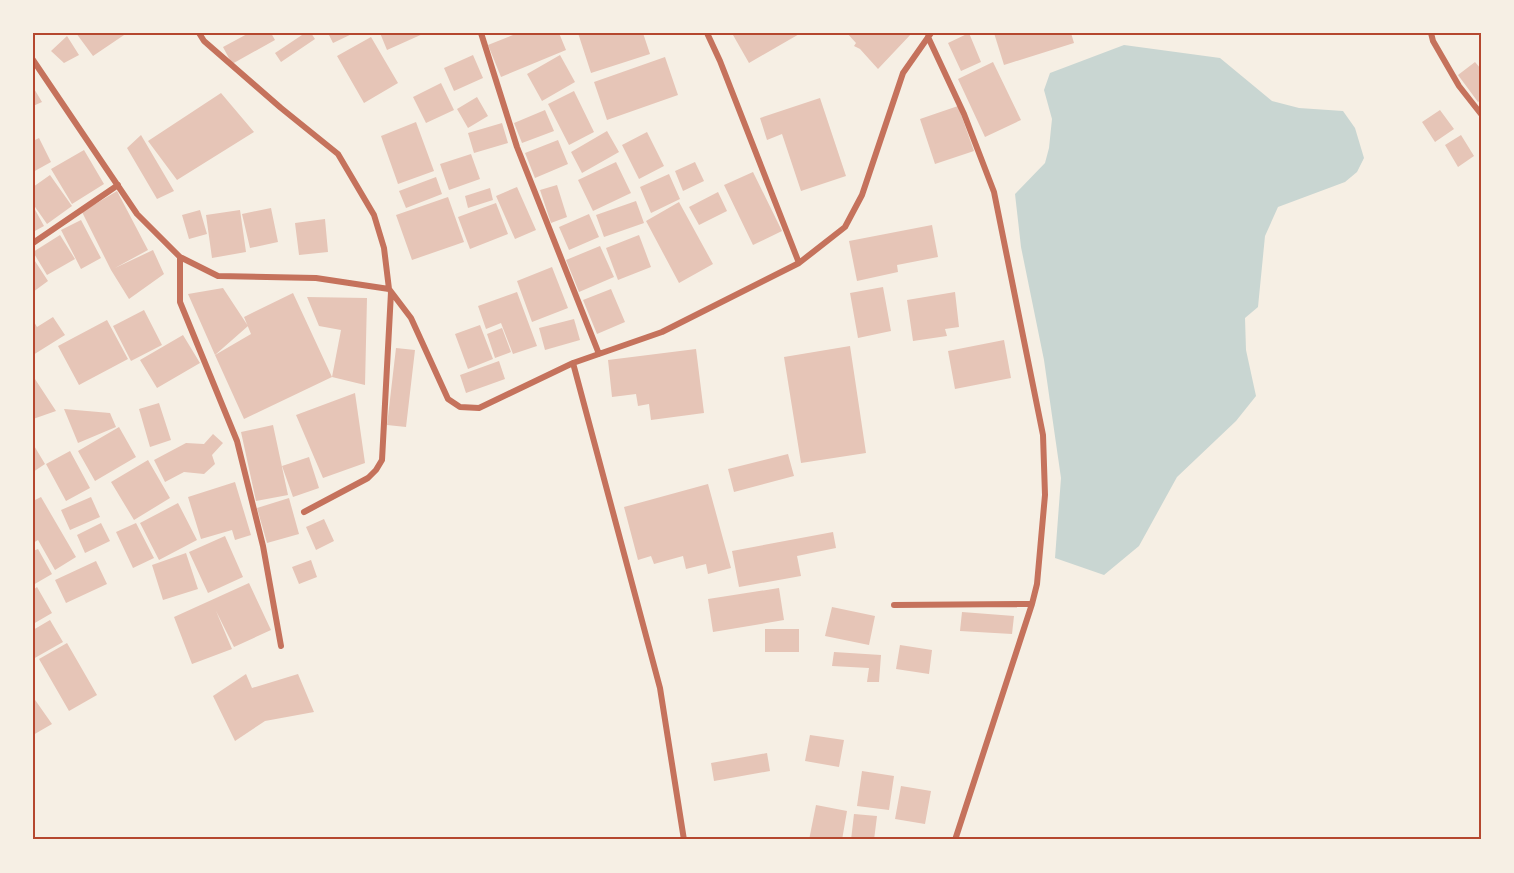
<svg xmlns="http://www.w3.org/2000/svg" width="1514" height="873" viewBox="0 0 1514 873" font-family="Ubuntu,sans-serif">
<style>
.water{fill:#c9d6d2}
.building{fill:#e6c5b7}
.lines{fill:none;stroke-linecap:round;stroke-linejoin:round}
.minor{stroke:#c5725c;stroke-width:6}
.neatline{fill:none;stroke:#b5482f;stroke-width:2}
</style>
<rect width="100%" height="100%" fill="#f6efe4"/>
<!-- water -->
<path class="water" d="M 1124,45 L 1220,58 L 1272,101 L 1299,108 L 1343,111 L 1355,128 L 1364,158 L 1357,172 L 1345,182 L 1278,207 L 1265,236 L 1258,307 L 1245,318 L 1246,350 L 1256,396 L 1236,421 L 1177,477 L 1139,546 L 1104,575 L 1055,558 L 1061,478 L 1044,360 L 1021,247 L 1015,194 L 1045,163 L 1049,148 L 1052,119 L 1044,90 L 1050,73 Z"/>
<!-- building -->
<path class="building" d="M 76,33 L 127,33 L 93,56 Z
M 249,33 L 271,33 L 275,40 L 232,64 L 223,47 Z
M 305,33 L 311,33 L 315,39 L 281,62 L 275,53 Z
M 328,33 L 354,33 L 333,43 Z
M 380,33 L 425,33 L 387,50 Z
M 518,33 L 559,33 L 566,50 L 501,77 L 488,45 Z
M 578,33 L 643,33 L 650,54 L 591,73 Z
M 737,33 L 801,33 L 749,63 L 733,35 Z
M 847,33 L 912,33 L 878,69 L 860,49 L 854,46 L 856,43 Z
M 969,33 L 981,62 L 961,71 L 948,43 Z
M 994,33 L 1071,33 L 1074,43 L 1004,65 Z
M 67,36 L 79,55 L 64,63 L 51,51 Z
M 371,37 L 398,83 L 364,103 L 337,56 Z
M 473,55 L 483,78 L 454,91 L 444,68 Z
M 560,55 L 575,82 L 542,101 L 527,74 Z
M 665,57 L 678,95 L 607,120 L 594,82 Z
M 993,62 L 1021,120 L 985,137 L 958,79 Z
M 1475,62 L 1481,69 L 1481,100 L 1478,102 L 1458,75 Z
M 441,83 L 454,110 L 426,123 L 413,97 Z
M 33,87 L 42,102 L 33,106 Z
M 574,91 L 594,132 L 569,145 L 548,104 Z
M 221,93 L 254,132 L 177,180 L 148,141 Z
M 477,97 L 488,116 L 468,128 L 457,109 Z
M 820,98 L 846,176 L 801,191 L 782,134 L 767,140 L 760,118 Z
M 958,106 L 974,151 L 935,164 L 920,119 Z
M 545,110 L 554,131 L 522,143 L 514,123 Z
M 1440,110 L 1454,129 L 1435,142 L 1422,122 Z
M 416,122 L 434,171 L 398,184 L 381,136 Z
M 502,123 L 508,143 L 474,153 L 468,133 Z
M 607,131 L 619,152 L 582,173 L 571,152 Z
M 647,132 L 664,166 L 639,179 L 622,145 Z
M 141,135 L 174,191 L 157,199 L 127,148 Z
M 1461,135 L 1474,156 L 1458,167 L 1445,145 Z
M 39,138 L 51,162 L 33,172 L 33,141 Z
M 558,140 L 568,164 L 535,178 L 525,153 Z
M 84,150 L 104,184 L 72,204 L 51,169 Z
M 471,154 L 480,179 L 449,190 L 440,164 Z
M 616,162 L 631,193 L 593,211 L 578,180 Z
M 695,162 L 704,181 L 683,191 L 675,171 Z
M 753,172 L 782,231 L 753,245 L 724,185 Z
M 669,174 L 680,199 L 651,213 L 640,187 Z
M 50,175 L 72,206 L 47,224 L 33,204 L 33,187 Z
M 436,177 L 442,194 L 406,208 L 399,191 Z
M 557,185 L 567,217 L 551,223 L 540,190 Z
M 517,187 L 536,230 L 515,239 L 496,196 Z
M 490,188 L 493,200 L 468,208 L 465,196 Z
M 117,191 L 148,250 L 115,268 L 153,250 L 164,274 L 129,299 L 111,270 L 82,212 Z
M 718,192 L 727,211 L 699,225 L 689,207 Z
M 448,197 L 464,242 L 412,260 L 396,215 Z
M 636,201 L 644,223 L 604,237 L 596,215 Z
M 679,202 L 713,264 L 679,283 L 646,221 Z
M 496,203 L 508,234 L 470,249 L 458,217 Z
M 33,206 L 44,226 L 33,232 Z
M 271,208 L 278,242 L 250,248 L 242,214 Z
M 200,210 L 207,234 L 189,239 L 182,215 Z
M 240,210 L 246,252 L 212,258 L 206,215 Z
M 589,214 L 599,237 L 569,250 L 559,227 Z
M 325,219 L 328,252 L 299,255 L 295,223 Z
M 81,220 L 101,258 L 81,269 L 61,230 Z
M 932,225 L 938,257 L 897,265 L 898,272 L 857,281 L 849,241 Z
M 60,235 L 75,259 L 47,275 L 33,252 Z
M 639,235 L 651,267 L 618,280 L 606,248 Z
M 600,246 L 614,277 L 579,292 L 566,260 Z
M 33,258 L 48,281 L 33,292 Z
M 552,267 L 568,308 L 532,322 L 517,281 Z
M 883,287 L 891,331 L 858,338 L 850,293 Z
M 223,288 L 248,326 L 215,355 L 188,294 Z
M 611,289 L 625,322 L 597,334 L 583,300 Z
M 517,292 L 537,346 L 513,354 L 501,323 L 486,329 L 478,306 Z
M 955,292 L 959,327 L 945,329 L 947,336 L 913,341 L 907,300 Z
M 293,293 L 332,377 L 244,419 L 215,355 L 251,334 L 244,317 Z
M 307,297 L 367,298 L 365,385 L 332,377 L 341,330 L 319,326 Z
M 144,310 L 162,345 L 131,361 L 113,326 Z
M 53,317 L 65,335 L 33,355 L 33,320 L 37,327 Z
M 574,319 L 580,340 L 545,350 L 539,328 Z
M 107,320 L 128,359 L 79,385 L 58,346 Z
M 480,325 L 493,359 L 468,369 L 455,334 Z
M 502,328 L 511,352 L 495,358 L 487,334 Z
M 183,335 L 200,363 L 157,388 L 140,360 Z
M 1004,340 L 1011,378 L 955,389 L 948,351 Z
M 850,346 L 866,453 L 801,463 L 784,357 Z
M 396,348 L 415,350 L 406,427 L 387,425 Z
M 696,349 L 704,413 L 651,420 L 649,404 L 638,406 L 636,394 L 612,397 L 608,360 Z
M 499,361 L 505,379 L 466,393 L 460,375 Z
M 33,376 L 56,411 L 33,419 Z
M 355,393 L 365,463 L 323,478 L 296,415 Z
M 159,403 L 171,440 L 150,447 L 139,409 Z
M 64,409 L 110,413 L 116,427 L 78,443 Z
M 273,425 L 288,495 L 256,501 L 241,432 Z
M 119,427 L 136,457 L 95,481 L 78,451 Z
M 213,434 L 223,443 L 212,455 L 215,464 L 204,474 L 184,472 L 165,482 L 154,460 L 186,443 L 204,444 Z
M 33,444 L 45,464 L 33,472 Z
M 70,451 L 90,488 L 66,501 L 46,464 Z
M 788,454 L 794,476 L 734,492 L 728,469 Z
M 309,457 L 319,488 L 293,497 L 282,466 Z
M 148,460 L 170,498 L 134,520 L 111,482 Z
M 235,482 L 251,535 L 235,540 L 232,530 L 201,539 L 188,497 Z
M 708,484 L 731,568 L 708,574 L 706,564 L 686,569 L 683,556 L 654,564 L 651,556 L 638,560 L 624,507 Z
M 41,497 L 76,557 L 55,570 L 38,540 L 33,543 L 33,501 Z
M 91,497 L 100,517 L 70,530 L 61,510 Z
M 289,498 L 299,534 L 267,543 L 257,508 Z
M 178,503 L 197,540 L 159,560 L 140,523 Z
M 324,519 L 334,541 L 316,550 L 306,527 Z
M 101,523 L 110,541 L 85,553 L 77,535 Z
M 136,523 L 154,558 L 133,568 L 116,532 Z
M 833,532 L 836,548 L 797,556 L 801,576 L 739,587 L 732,551 Z
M 225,536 L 243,577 L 208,593 L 189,552 Z
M 38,549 L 52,574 L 33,585 L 33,551 Z
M 186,553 L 198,589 L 163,600 L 152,565 Z
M 311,560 L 317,577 L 299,584 L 292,567 Z
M 96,561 L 107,584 L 66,603 L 55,580 Z
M 249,583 L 271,630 L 234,647 L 216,611 L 232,649 L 192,664 L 174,617 Z
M 37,587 L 52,613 L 33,624 L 33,590 Z
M 779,588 L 784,620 L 713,632 L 708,599 Z
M 832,607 L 875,616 L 869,645 L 825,636 Z
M 962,612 L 1014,616 L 1012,634 L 960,631 Z
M 50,620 L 63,642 L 33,659 L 33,630 Z
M 765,629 L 799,629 L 799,652 L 765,652 Z
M 67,643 L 97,695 L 69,711 L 39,659 Z
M 900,645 L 932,650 L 929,674 L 896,669 Z
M 834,652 L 881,655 L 879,682 L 867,682 L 869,668 L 832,666 Z
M 246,674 L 252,688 L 298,674 L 314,712 L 265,721 L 235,741 L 213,696 Z
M 33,697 L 52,724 L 33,735 Z
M 810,735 L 844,740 L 839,767 L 805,761 Z
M 767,753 L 770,771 L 714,781 L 711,763 Z
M 862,771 L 894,776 L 889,810 L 857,806 Z
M 901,786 L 931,791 L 925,824 L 895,819 Z
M 816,805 L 847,811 L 842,840 L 809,840 Z
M 854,814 L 877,816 L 874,840 L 851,840 Z"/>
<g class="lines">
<!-- minor -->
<path class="minor" d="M 199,33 L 204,41 L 281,108 L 338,154 L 374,215 L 384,248 L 389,289
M 481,33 L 517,147 L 599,354
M 707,33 L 720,61 L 799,263
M 1431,33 L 1433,41 L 1459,86 L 1481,114
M 33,60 L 137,214 L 180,257 L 218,276 L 316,278 L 389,289 L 411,318 L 448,399 L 460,407 L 479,408 L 573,363 L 662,332 L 799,263 L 845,227 L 862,195 L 903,73 L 931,33
M 33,243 L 118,185
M 180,257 L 180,302 L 237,441 L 263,546 L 281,646
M 573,363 L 660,688 L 684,840
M 304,512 L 368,478 L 376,470 L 382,460 L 391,292
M 894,605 L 1032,604 L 1037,584 L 1045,495 L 1043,435 L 994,192 L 964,114 L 928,37
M 955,840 L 1032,604"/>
</g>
<!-- border -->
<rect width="1514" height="873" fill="none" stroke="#f6efe4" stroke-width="69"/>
<rect x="34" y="34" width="1446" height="804" class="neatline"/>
</svg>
